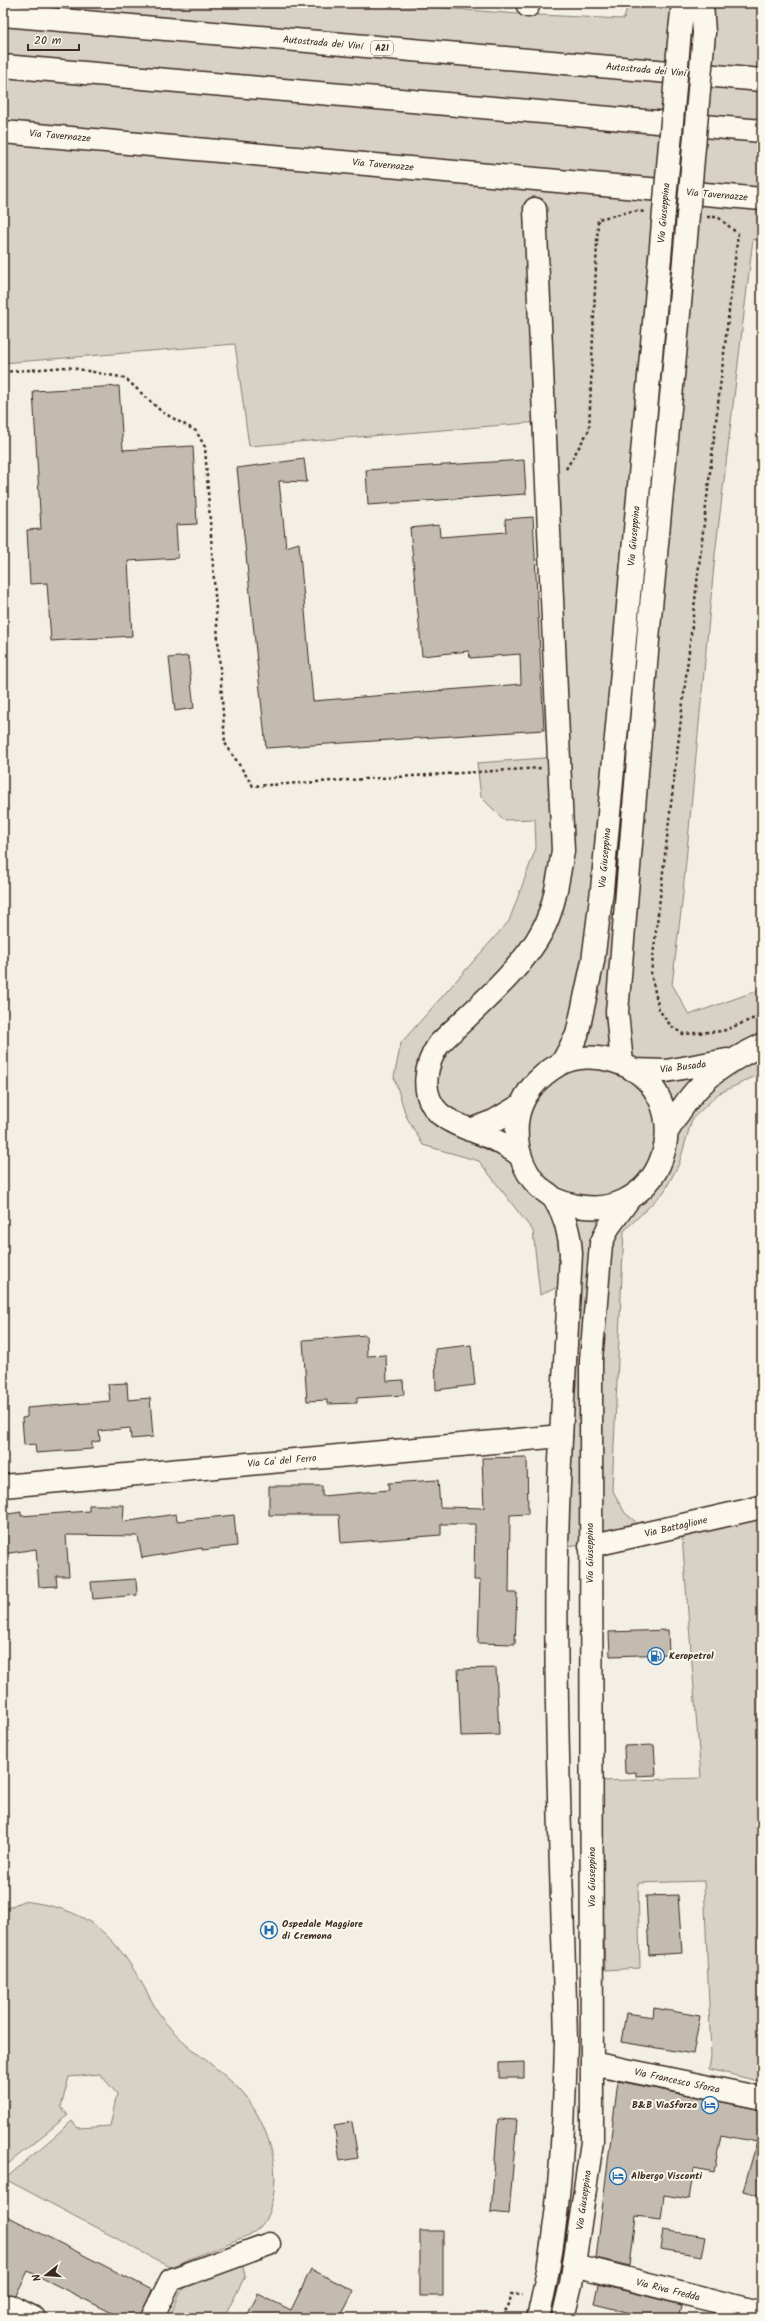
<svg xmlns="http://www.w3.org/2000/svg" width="765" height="2321" viewBox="0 0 765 2321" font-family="Kalam,sans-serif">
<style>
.green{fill:#d8d1c6;stroke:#8a7e72}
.building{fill:#c3bbb0;stroke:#3b2a1e}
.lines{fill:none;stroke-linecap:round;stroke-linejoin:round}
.minor-casing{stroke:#3b2a1e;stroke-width:25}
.major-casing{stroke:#3b2a1e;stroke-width:25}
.highway-casing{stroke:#3b2a1e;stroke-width:25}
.path{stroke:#3b2a1e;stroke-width:2.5;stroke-dasharray:3 3;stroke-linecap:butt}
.minor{stroke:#fbf7ec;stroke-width:22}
.major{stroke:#fbf7ec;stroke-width:22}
.highway{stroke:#fbf7ec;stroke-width:22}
.major-bridge-casing{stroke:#3b2a1e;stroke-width:25;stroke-linecap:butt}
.major-bridge{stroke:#fbf7ec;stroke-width:22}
.labels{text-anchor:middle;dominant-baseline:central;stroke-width:4;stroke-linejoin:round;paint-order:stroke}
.shield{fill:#fbf7ec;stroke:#75685c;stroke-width:1}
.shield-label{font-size:9px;font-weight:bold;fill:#3b2a1e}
.street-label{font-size:10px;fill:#3b2a1e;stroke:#fbf7ec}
.poi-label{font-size:10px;font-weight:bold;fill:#3b2a1e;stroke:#fbf7ec;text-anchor:start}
</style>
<rect width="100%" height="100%" fill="#f3efe4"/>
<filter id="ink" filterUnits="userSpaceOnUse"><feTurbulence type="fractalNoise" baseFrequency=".025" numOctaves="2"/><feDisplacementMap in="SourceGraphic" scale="8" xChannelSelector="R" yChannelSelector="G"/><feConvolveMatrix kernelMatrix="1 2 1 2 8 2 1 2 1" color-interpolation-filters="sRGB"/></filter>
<g filter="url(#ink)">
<!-- green -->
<path class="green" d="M 3,3 L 378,3 L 518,14 L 624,19 L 628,3 L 760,3 L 762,8 L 762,241 L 753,239 L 715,555 L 682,903 L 672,984 L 689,1015 L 762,989 L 762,1073 L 718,1094 L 692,1119 L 679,1164 L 664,1192 L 624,1231 L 612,1489 L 625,1513 L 648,1532 L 558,1548 L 570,1282 L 540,1295 L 533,1231 L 479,1161 L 423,1145 L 406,1116 L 394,1077 L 401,1043 L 509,921 L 536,848 L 535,819 L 504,820 L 481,797 L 477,763 L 557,757 L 540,422 L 249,446 L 235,344 L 3,363 Z
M 762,1493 L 762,2082 L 709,2069 L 711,2056 L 704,1881 L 638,1883 L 640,1968 L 605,1970 L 600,1781 L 701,1778 L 681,1524 Z
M 23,1901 C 83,1908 110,1929 140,1980 C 148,1993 155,2009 164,2021 C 185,2047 215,2065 238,2088 C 266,2117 284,2169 270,2208 C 267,2218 263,2226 254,2232 C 247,2237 237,2239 229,2243 C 209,2251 190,2259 170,2267 L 5,2179 L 72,2121 L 78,2128 L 110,2126 L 117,2094 L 100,2074 L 69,2077 L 61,2107 L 68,2115 L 3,2168 L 3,1910 Z
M 239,2264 L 243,2267 L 245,2276 L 224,2318 L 169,2318 L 180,2293 L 192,2281 Z"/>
<!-- building -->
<path class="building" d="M 119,386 L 123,450 L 193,446 L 197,524 L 176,525 L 178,558 L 128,561 L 132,636 L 51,641 L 47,583 L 30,584 L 27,530 L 41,529 L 33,391 Z
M 304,459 L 307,482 L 279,481 L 286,547 L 299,543 L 313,701 L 521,684 L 520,654 L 470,658 L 469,651 L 422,656 L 410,528 L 439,525 L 440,537 L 506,532 L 505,519 L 533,517 L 544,730 L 266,748 L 237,468 Z
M 524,460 L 526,494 L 368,505 L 366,470 Z
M 188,656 L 194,708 L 175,711 L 169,658 Z
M 366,1335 L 367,1356 L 386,1355 L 387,1381 L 403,1380 L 404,1395 L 357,1398 L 357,1403 L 327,1404 L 327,1400 L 307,1401 L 303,1340 Z
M 471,1345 L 475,1385 L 436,1390 L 435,1349 Z
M 127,1383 L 128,1400 L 150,1398 L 153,1437 L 131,1439 L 130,1428 L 99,1431 L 100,1441 L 92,1442 L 92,1449 L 36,1453 L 35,1444 L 24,1445 L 22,1418 L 27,1417 L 27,1408 L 110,1401 L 108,1384 Z
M 527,1457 L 528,1514 L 510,1515 L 509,1593 L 517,1593 L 515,1644 L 478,1643 L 480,1580 L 474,1580 L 475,1524 L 441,1524 L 441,1535 L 341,1543 L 339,1515 L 269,1515 L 269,1486 L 322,1486 L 322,1496 L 389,1490 L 388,1483 L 438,1480 L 440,1507 L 484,1508 L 482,1458 Z
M 89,1505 L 124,1505 L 123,1522 L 176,1514 L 177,1521 L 234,1515 L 237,1546 L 202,1550 L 202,1548 L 142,1558 L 138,1536 L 66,1535 L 69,1576 L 56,1576 L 57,1586 L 39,1587 L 36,1549 L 3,1554 L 3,1515 L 21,1512 L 21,1516 L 89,1511 Z
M 136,1579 L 137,1595 L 93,1599 L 91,1582 Z
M 668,1630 L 669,1654 L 610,1656 L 609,1632 Z
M 496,1668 L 499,1735 L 461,1736 L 458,1669 Z
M 654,1745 L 656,1775 L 636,1776 L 636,1772 L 625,1773 L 624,1746 Z
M 678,1895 L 682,1953 L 649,1955 L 646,1896 Z
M 654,2008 L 700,2016 L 693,2054 L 621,2042 L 626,2013 L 653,2017 Z
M 524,2062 L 524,2078 L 499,2078 L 499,2063 Z
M 618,2081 L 762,2110 L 762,2196 L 743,2191 L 757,2142 L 721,2135 L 714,2172 L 694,2168 L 689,2199 L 664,2195 L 661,2219 L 636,2216 L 630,2266 L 596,2258 Z
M 498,2119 L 517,2120 L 509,2214 L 491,2212 Z
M 352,2122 L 358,2158 L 340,2161 L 334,2125 Z
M 3,2214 L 152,2290 L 140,2318 L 122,2318 L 28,2271 L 16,2295 L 9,2294 L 3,2296 Z
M 663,2230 L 706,2237 L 702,2256 L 660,2249 Z
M 420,2231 L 443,2231 L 443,2296 L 420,2296 Z
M 311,2269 L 354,2291 L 340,2318 L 246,2318 L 258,2294 L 291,2310 Z
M 598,2284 L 682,2305 L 679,2318 L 635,2318 L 635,2314 L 594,2304 Z"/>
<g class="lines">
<!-- minor casing -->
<g class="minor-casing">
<path id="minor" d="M 528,3 L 528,6
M 470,1130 L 494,1121 L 521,1105
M 519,1154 C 511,1150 504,1144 495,1140 C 477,1131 456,1127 440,1114 C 419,1095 425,1064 439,1044 C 470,1013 522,970 542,931 C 555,907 558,878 563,851 L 535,209
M 3,1486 L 561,1436
M 590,1546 L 762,1507
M 592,2063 L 762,2098
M 574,2265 L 762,2313
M 10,2306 L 34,2318
M 152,2318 L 171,2280 L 269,2244"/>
</g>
<!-- major casing -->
<g class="major-casing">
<path id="major" d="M 702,3 L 704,33
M 680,31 L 683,3
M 3,132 L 762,199
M 562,1063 L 577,1035 L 593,961 L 602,890 L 660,257
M 622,1063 L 617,1012 L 649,628 L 684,261
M 633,1070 L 666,1071 L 727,1060
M 667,1132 C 693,1086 715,1067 762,1045
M 538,2318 C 560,2227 564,2133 566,2040 C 562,1876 554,1711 557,1546 C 559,1449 566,1352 571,1254 C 570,1235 565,1216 555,1200 C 551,1194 543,1191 538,1186 C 522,1169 515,1146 517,1123 C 519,1097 538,1076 560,1064 C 576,1056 596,1056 613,1061 C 710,1089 666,1245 554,1199
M 563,2318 L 571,2284 L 592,2142 L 591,1360 L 601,1244 L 608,1228 L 629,1199"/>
</g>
<!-- highway casing -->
<g class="highway-casing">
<path id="highway" d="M 3,15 L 762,80
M 3,66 L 762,131"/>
</g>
<!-- path -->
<path class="path" d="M 489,3 L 510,5
M 707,217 L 718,217 L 738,234 L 651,974 L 659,1010 L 671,1026 L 683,1034 L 723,1031 L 762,1015
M 3,372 L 67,367 L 125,378 L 162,412 L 196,431 L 205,447 L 225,743 L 253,786 L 541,768
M 566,469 L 589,430 L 598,219 L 633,211 L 646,212
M 495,2318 C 508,2311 509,2307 511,2294 L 523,2295"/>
<!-- minor -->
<use href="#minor" class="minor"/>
<!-- major -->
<use href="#major" class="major"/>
<!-- highway -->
<use href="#highway" class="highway"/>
<!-- major-bridge casing -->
<g class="major-bridge-casing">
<path id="major-bridge" d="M 660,257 L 680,31
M 684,261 L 704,33"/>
</g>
<!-- major-bridge -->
<use href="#major-bridge" class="major-bridge"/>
</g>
</g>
<!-- icons -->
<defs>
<g id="fuel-ring" transform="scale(0.9)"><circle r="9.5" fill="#fbf7ec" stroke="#1f6fb2" stroke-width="1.5"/><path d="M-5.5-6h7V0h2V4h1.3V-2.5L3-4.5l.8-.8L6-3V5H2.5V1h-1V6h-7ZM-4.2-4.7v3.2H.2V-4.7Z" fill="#1f6fb2"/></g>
<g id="hospital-ring" transform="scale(0.9)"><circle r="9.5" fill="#fbf7ec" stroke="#1f6fb2" stroke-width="1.5"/><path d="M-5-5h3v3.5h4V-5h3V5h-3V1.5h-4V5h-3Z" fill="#1f6fb2"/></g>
<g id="hotel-ring" transform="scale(0.9)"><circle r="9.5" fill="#fbf7ec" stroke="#1f6fb2" stroke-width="1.5"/><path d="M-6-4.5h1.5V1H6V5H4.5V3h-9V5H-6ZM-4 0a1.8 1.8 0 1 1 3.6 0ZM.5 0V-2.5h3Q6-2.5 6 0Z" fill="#1f6fb2"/></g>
</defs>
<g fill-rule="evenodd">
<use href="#fuel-ring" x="656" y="1656"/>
<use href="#hospital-ring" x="269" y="1930"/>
<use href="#hotel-ring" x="710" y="2105"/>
<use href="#hotel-ring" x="618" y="2176"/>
</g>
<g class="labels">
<!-- shield labels -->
<rect class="shield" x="371" y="41" width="22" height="14" rx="3"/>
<g class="shield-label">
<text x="382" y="48">A21</text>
</g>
<!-- street labels -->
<g class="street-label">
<text transform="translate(323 43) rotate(5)">Autostrada dei Vini</text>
<text transform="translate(646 70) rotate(5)">Autostrada dei Vini</text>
<text transform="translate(60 136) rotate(5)">Via Tavernazze</text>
<text transform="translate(383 165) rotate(5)">Via Tavernazze</text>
<text transform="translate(717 195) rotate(5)">Via Tavernazze</text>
<text transform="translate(664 213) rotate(-85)">Via Giuseppina</text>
<text transform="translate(634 536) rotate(-85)">Via Giuseppina</text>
<text transform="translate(605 858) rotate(-85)">Via Giuseppina</text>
<text transform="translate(683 1067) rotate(-7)">Via Busada</text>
<text transform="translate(282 1461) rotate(-5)">Via Ca' del Ferro</text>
<text transform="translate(676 1527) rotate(-13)">Via Battaglione</text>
<text transform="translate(590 1553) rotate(-90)">Via Giuseppina</text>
<text transform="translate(592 1877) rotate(-90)">Via Giuseppina</text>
<text transform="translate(677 2081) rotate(12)">Via Francesco Sforza</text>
<text transform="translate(584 2200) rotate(-82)">Via Giuseppina</text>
<text transform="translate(668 2290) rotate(14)">Via Riva Fredda</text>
</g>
<!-- poi labels -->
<g class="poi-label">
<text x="669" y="1656">Keropetrol</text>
<text x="282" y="1924">Ospedale Maggiore<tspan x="282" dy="12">di Cremona</tspan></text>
<text x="697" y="2105" text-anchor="end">B&amp;B ViaSforza</text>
<text x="631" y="2176">Albergo Visconti</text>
</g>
</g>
<!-- margin -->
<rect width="765" height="2321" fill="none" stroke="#fbf7ec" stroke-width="16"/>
<rect x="8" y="8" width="749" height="2305" fill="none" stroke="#3b2a1e" stroke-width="1.5" filter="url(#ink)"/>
<!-- north arrow -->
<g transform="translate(46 2275) rotate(253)" stroke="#fbf7ec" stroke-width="3" paint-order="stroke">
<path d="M0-3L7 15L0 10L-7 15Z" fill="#3b2a1e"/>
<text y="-6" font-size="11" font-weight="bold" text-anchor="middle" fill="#3b2a1e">N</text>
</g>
<!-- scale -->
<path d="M28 44v6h51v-6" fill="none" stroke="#3b2a1e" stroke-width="2"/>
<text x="34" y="44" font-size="12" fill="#3b2a1e" stroke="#fbf7ec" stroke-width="3" paint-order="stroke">20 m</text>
</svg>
